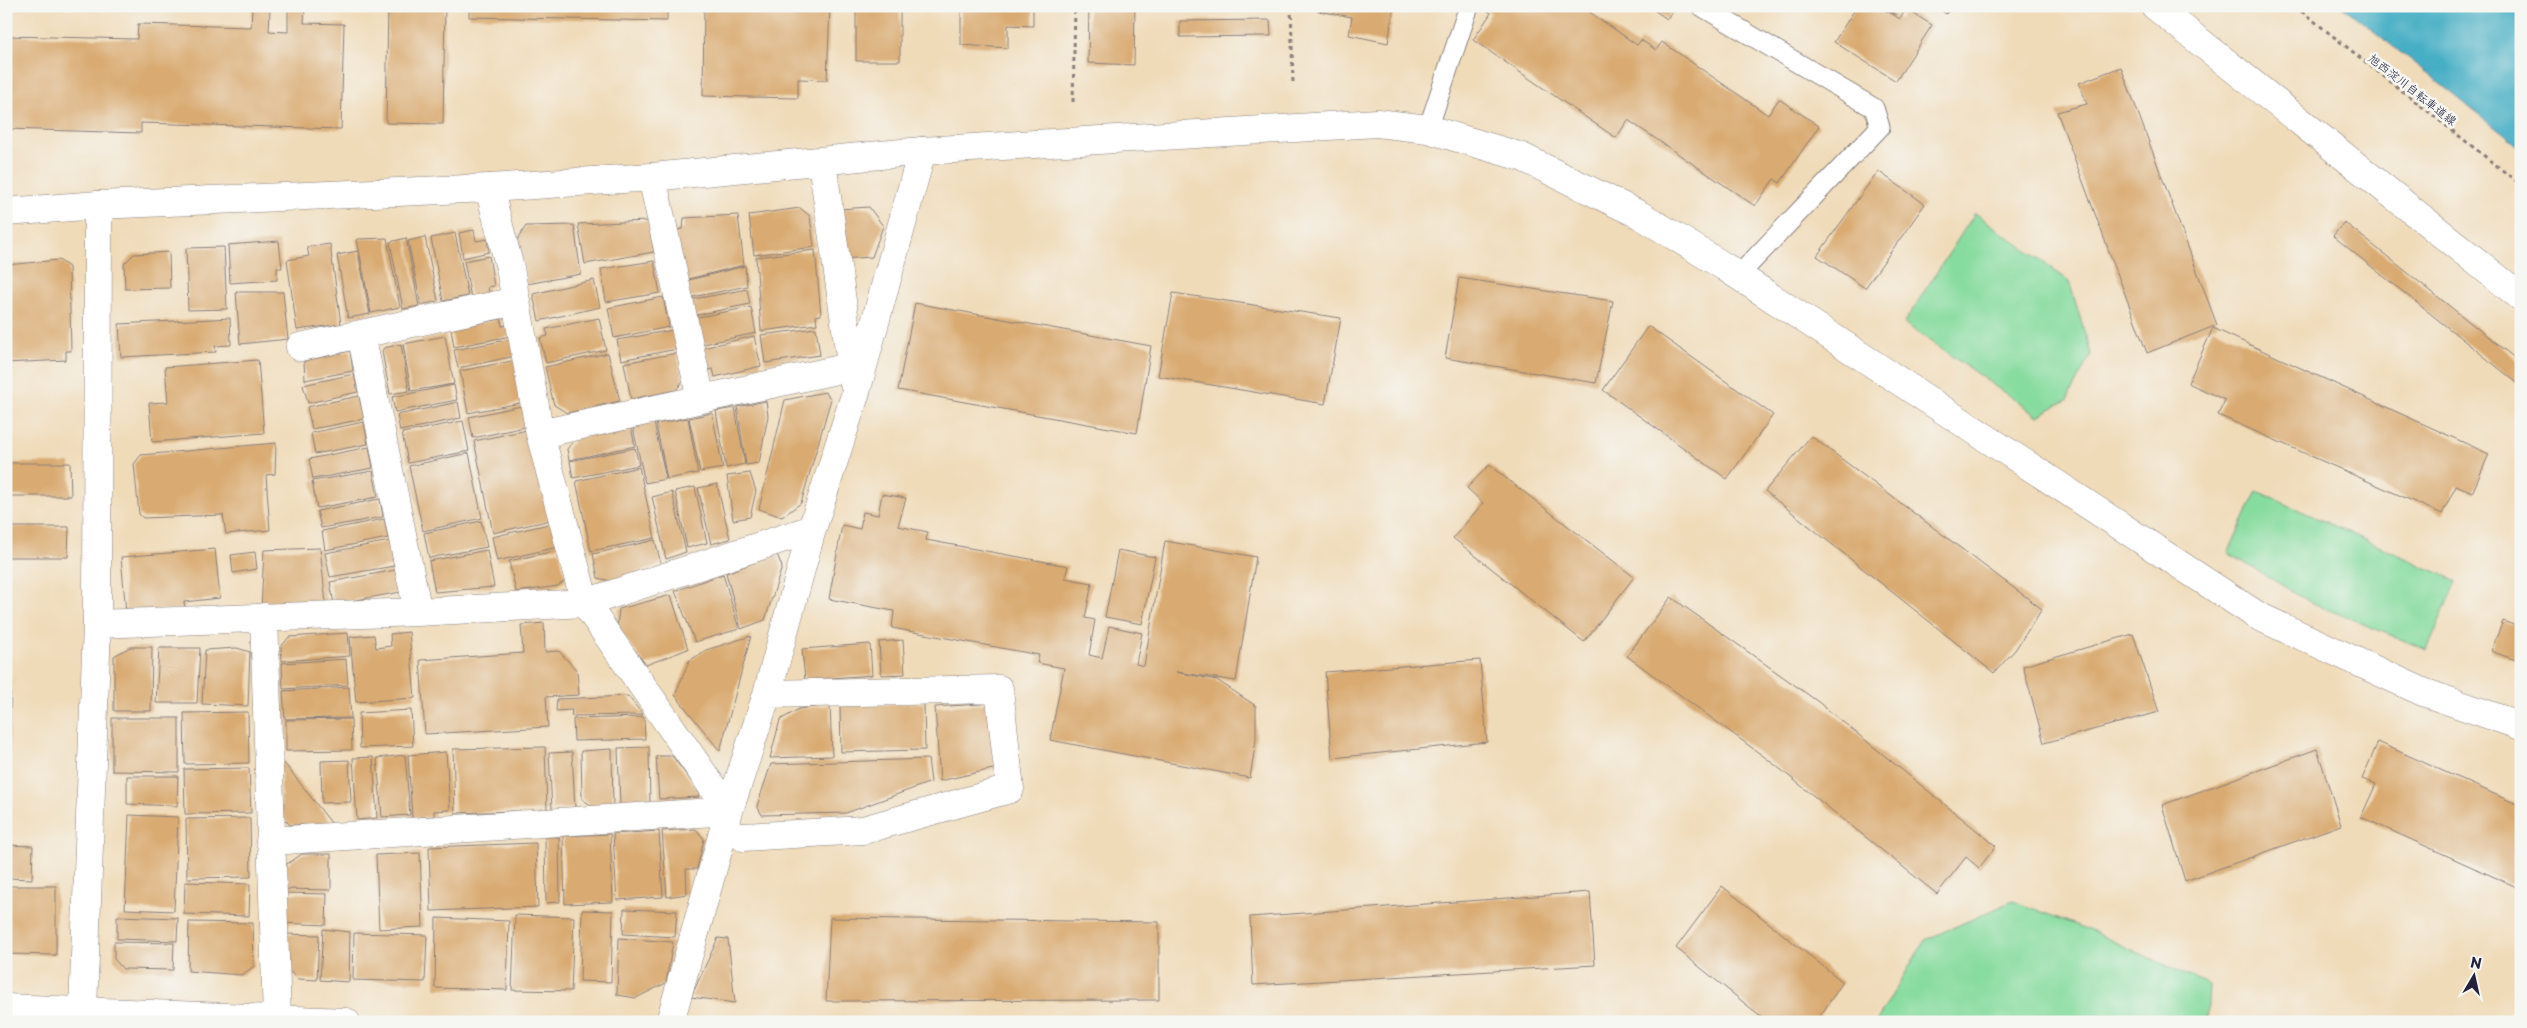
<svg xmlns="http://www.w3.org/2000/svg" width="2527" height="1028" viewBox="0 0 2527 1028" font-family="'Playpen Sans','Klee One',sans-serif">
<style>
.green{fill:#86db9e;stroke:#547e6c}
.water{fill:#46afc5;stroke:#346880}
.building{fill:#d9aa71}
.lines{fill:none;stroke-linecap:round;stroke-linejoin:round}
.service-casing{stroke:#897e7a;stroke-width:21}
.minor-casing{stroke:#897e7a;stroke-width:29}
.tertiary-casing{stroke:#897e7a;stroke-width:29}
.path{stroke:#897e7a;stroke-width:3;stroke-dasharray:4 4;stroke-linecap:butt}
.service{stroke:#fff;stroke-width:19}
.minor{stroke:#fff;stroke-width:28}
.tertiary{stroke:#fff;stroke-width:28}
.labels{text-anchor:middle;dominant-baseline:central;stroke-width:5;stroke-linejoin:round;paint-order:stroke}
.street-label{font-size:12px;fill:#22223b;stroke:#f6f6f2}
</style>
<rect width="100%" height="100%" fill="#f6f6f2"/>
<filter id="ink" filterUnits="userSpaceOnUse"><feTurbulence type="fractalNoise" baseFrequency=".02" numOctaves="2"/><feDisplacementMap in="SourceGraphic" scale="10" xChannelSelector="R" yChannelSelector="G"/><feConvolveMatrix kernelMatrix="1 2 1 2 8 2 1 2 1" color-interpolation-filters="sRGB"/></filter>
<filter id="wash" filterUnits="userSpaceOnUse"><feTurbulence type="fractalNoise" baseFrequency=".0096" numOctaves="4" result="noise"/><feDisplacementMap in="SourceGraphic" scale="20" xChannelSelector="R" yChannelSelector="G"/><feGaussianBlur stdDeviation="1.12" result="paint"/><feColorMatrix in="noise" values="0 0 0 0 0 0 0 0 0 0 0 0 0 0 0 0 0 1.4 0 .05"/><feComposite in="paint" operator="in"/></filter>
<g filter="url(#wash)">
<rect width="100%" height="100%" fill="#f0dbb9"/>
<!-- green -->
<path class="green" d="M 1975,213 L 2069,281 L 2091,354 L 2067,400 L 2038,416 L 1904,323 Z
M 2257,491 L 2456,581 L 2427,650 L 2312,603 L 2228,553 Z
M 2013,901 L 2084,928 L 2209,985 L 2207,1022 L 1876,1022 L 1925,940 Z"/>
<!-- water -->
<path class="water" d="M 2342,6 L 2521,6 L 2521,148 Z"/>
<g id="blocks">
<!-- building -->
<path class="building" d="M 288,6 L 305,7 L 304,23 L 344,24 L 341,129 L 141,123 L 141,133 L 6,129 L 6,36 L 137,39 L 138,24 L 251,27 L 252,8 L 270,9 L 269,31 L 288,32 Z
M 388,6 L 445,6 L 443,124 L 386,123 Z
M 469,6 L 667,6 L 667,21 L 469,17 Z
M 704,6 L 830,6 L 827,80 L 798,79 L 798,98 L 703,96 Z
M 856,6 L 900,6 L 900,61 L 856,61 Z
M 961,6 L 1033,6 L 1033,26 L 1008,25 L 1008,48 L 961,45 Z
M 1089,6 L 1135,6 L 1134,65 L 1088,63 Z
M 1318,6 L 1394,6 L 1388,43 L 1349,35 L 1352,17 L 1318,11 Z
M 1481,6 L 1581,6 L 1637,45 L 1641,40 L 1656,50 L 1662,42 L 1768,115 L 1779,99 L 1819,126 L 1780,183 L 1774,179 L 1755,206 L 1628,120 L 1616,138 L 1473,40 L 1491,13 Z
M 1648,6 L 1671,6 L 1674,8 L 1667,19 Z
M 1857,6 L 1879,6 L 1900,19 L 1906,9 L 1932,25 L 1896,81 L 1834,42 Z
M 1882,6 L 1901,6 L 1896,15 Z
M 1935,6 L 1952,6 L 1946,14 Z
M 1270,20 L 1271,36 L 1180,37 L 1180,21 Z
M 2121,67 L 2217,325 L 2147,353 L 2057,112 L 2087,104 L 2079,83 Z
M 1878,171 L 1925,204 L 1865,288 L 1817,256 Z
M 869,207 L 883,226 L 872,257 L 842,259 L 839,209 Z
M 800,208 L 810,216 L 814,247 L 754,255 L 749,215 Z
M 738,215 L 744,265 L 685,280 L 675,230 L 683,229 L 684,218 Z
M 648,221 L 654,252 L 585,264 L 578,224 Z
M 2344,222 L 2521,363 L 2521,386 L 2333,236 Z
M 574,225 L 581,274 L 527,284 L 517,240 L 526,226 Z
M 474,230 L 476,241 L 487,239 L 489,252 L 463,258 L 459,233 Z
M 455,233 L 468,296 L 443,301 L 431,238 Z
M 425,237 L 438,301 L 421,305 L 408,241 Z
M 387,238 L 400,307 L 371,313 L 357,239 Z
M 406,238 L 419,306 L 403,309 L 390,242 Z
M 279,241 L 282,268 L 277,268 L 277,280 L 230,283 L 228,245 Z
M 330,244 L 341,324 L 297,330 L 287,260 L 309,256 L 307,247 Z
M 224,247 L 227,309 L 188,310 L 186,248 Z
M 815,250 L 821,315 L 816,316 L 817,324 L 761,331 L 756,257 Z
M 358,251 L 370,314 L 348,318 L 337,255 Z
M 169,252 L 170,288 L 125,289 L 124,264 L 134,254 Z
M 489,256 L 494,286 L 488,287 L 489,294 L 471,298 L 464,261 Z
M 59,260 L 69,267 L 71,351 L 66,351 L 66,360 L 6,363 L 6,265 Z
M 654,261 L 660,293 L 606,302 L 601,269 Z
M 745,266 L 747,286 L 688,298 L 685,281 Z
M 1459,278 L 1613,301 L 1596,383 L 1445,358 Z
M 594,280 L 600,307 L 539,321 L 533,294 Z
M 747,289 L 750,304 L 692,316 L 689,300 Z
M 236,292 L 283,292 L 288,339 L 240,344 Z
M 1173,293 L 1341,318 L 1325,404 L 1158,376 Z
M 663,297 L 669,327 L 614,338 L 608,308 Z
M 915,303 L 1151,346 L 1137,433 L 898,390 Z
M 751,307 L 756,333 L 699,345 L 693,318 Z
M 230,318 L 231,345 L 215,346 L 216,352 L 121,357 L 119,324 Z
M 599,318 L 606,350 L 546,363 L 540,338 L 548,336 L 546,329 Z
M 501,319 L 502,326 L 508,325 L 511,336 L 454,347 L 451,329 Z
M 1648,326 L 1773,415 L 1727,479 L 1603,390 Z
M 816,328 L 820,355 L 765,363 L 761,335 Z
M 2213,328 L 2489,454 L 2472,493 L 2456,486 L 2442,514 L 2218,415 L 2225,400 L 2188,383 Z
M 673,330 L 677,349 L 621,360 L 617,340 Z
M 445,336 L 454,384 L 411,391 L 403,344 Z
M 754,336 L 761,366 L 715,377 L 713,369 L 704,371 L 698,349 Z
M 512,339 L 516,356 L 458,368 L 454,350 Z
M 401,344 L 409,391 L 390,394 L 382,351 L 384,348 Z
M 350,351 L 353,371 L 305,380 L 304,361 Z
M 608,353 L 620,401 L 567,413 L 554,405 L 545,367 Z
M 677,353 L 683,381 L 676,390 L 631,399 L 624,363 Z
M 258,360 L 264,433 L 152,442 L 149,403 L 168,402 L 165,367 Z
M 517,360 L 525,402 L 468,413 L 460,371 Z
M 354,374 L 358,392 L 308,403 L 303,385 Z
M 454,385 L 457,400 L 395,412 L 392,397 Z
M 825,392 L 831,399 L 801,503 L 782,517 L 759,509 L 785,400 Z
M 359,396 L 364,419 L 312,429 L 307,407 Z
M 766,401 L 768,416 L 759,463 L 746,465 L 737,407 Z
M 458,402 L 461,418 L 400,431 L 397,415 Z
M 526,405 L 530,426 L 473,438 L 469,417 Z
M 735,408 L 745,464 L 726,468 L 716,411 Z
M 712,413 L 723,468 L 700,472 L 689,418 Z
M 688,418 L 698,473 L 667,479 L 656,424 Z
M 463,421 L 469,451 L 408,463 L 402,433 Z
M 364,422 L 368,444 L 315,454 L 311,433 Z
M 654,423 L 666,479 L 645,483 L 633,427 Z
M 631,427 L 635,446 L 569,460 L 567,449 L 576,438 Z
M 532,429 L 551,520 L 493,533 L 474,441 Z
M 1811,436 L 2042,609 L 2015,650 L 1994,673 L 1765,491 Z
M 276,443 L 275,474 L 266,475 L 270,530 L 226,534 L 223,515 L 143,518 L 139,514 L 134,464 L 141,455 Z
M 369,447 L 373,468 L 313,479 L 309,459 Z
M 635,448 L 639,465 L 573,478 L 570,461 Z
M 469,453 L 482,518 L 423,531 L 409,466 Z
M 6,463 L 70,463 L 71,496 L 6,496 Z
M 1489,465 L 1634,577 L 1584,642 L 1453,538 L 1483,503 L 1467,488 Z
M 639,467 L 655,538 L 591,551 L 576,481 Z
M 373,471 L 378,497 L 317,508 L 312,481 Z
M 750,473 L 756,491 L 750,517 L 733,520 L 727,476 Z
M 717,484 L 730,539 L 711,544 L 698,488 Z
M 695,487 L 707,543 L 687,548 L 675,491 Z
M 672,492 L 686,552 L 666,559 L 652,497 Z
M 882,494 L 906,498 L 898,526 L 928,532 L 926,540 L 1068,566 L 1065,578 L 1092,583 L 1085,618 L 1095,620 L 1089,655 L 1102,658 L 1109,626 L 1142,633 L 1136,664 L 1144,666 L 1165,541 L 1256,557 L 1236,681 L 1176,672 L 1217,680 L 1256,706 L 1256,740 L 1250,778 L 1050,740 L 1064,668 L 1037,663 L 1039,655 L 892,628 L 894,611 L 829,599 L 842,525 L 860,529 L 863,512 L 878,515 Z
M 380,499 L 383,517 L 321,528 L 317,511 Z
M 384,519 L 388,538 L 325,550 L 322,531 Z
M 481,521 L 487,547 L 429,558 L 424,533 Z
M 553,523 L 558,547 L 497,561 L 492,537 Z
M 6,527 L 69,527 L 68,557 L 6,557 Z
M 655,540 L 661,564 L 611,581 L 598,578 L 593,554 Z
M 390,541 L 394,566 L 330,577 L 325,553 Z
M 320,548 L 326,604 L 261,610 L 264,550 Z
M 215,549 L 220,598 L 184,602 L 185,608 L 126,613 L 121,557 Z
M 487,550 L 494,587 L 435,592 L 429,561 Z
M 559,550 L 566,580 L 558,586 L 516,592 L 509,561 Z
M 1118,550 L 1155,557 L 1142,624 L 1105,617 Z
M 255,552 L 257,569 L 233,573 L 231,555 Z
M 777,554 L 782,567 L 765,620 L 741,629 L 726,573 Z
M 396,570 L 401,592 L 334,604 L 330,582 Z
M 723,574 L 739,629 L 695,642 L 675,591 Z
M 671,595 L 688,649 L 646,665 L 617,627 L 619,609 Z
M 1671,597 L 1817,701 L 1996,846 L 1979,868 L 1966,857 L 1937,894 L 1770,761 L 1627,656 Z
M 2503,621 L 2521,628 L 2521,662 L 2491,651 Z
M 544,623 L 545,652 L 559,651 L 577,671 L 579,695 L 546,697 L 548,727 L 425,734 L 420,660 L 523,653 L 521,625 Z
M 409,632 L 415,698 L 356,702 L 350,637 L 374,635 L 376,648 L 391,646 L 390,634 Z
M 348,633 L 350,656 L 282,661 L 281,647 L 289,637 Z
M 2133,634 L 2159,712 L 2044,743 L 2023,666 Z
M 751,636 L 720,751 L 675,695 L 689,661 L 706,650 Z
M 903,640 L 905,674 L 881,675 L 879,642 Z
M 870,644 L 872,675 L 805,680 L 802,649 Z
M 130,647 L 152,647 L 151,711 L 114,711 L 114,656 Z
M 159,648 L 200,648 L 197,703 L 156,703 Z
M 237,648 L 250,652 L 248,706 L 202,704 L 205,650 Z
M 346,659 L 348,685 L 283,689 L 282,663 Z
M 1480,660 L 1487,742 L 1332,758 L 1325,672 Z
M 6,679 L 11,679 L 8,798 L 6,798 Z
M 349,687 L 351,718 L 285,719 L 283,691 Z
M 628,696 L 643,715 L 571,716 L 572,710 L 556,711 L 557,699 Z
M 924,703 L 925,750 L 841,752 L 840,706 Z
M 995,703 L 997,768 L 940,781 L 935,707 Z
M 830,705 L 832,756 L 770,758 L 780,720 L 799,709 Z
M 411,710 L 413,746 L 360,748 L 359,713 Z
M 248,712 L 249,763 L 185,764 L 184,713 Z
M 644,717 L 645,739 L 574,741 L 573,719 Z
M 112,718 L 179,718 L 179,772 L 112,771 Z
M 351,719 L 352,750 L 286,751 L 286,720 Z
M 2378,742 L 2521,806 L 2521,889 L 2361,817 L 2376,784 L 2362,779 Z
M 545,747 L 547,810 L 455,813 L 453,749 Z
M 649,747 L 650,806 L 620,806 L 618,748 Z
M 612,749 L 613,807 L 592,806 L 582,799 L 581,751 Z
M 2317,749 L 2341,825 L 2185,881 L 2162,805 Z
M 446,752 L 450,810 L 434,811 L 434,816 L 412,818 L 408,755 Z
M 572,752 L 575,808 L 552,809 L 549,753 Z
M 405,755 L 410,815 L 382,817 L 377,758 Z
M 656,756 L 672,756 L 698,790 L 699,797 L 659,799 Z
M 373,757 L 377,818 L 357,820 L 353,758 Z
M 281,759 L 332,824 L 290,825 L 281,816 Z
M 928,759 L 931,782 L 846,813 L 762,815 L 757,806 L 771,764 Z
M 349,760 L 351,802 L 322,803 L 321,761 Z
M 249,768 L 251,813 L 185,814 L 184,769 Z
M 127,776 L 178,776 L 177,806 L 127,804 Z
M 129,815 L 178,817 L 174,911 L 125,909 Z
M 250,818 L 251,877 L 187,878 L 186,819 Z
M 696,829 L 704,839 L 697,869 L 686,869 L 687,894 L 667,897 L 662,831 Z
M 659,831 L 663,897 L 617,900 L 613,834 Z
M 610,834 L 613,902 L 565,904 L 563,836 Z
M 545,837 L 559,837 L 560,902 L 546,903 Z
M 536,843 L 538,907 L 431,911 L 429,847 Z
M 6,845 L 33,846 L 32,879 L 6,878 Z
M 420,853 L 423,927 L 379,929 L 376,855 Z
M 302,854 L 331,854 L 331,890 L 283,889 L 281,868 Z
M 185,882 L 250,884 L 249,916 L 184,914 Z
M 6,886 L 56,886 L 56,955 L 6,954 Z
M 1722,886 L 1843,982 L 1816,1022 L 1768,1022 L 1676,948 Z
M 1590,892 L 1595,965 L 1253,985 L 1250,917 Z
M 283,893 L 327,894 L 326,925 L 282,923 Z
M 624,909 L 677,911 L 675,937 L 623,934 Z
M 582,910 L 613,911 L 611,982 L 580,981 Z
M 515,915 L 574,917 L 571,991 L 512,990 Z
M 117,916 L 178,918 L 177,941 L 117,939 Z
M 436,918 L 509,921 L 507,990 L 435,988 Z
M 830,918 L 1159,922 L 1159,1000 L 826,1001 Z
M 189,922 L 253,923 L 254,966 L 242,975 L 188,971 Z
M 323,929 L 350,932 L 349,982 L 320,980 Z
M 354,933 L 427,935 L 425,982 L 353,980 Z
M 284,934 L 319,935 L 317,980 L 298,979 L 284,966 Z
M 619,938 L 673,942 L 666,983 L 636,998 L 617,995 Z
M 718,938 L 728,939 L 735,1003 L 691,997 Z
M 114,942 L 174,943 L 173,970 L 123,969 L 114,959 Z"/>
</g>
</g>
<g filter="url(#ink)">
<use href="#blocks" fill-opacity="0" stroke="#897e7a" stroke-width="1"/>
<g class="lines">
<!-- service casing -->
<g class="service-casing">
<path id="service" d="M 1701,6 L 1874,108 L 1880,127 L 1738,276
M 1428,129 L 1469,6"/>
</g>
<!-- minor casing -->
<g class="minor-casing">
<path id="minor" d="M 822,162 L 854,384
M 652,177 L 701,399
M 489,188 L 510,268 L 540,434 L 585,603 L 812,529
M 361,334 L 418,612
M 300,347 L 516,301
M 540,434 L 850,367
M 264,617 L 277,1018 L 280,1022
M 97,624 L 418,612 L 585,603 L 729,811
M 743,837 L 863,830 L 1010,789 L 999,689 L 767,694
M 270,841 L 729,811
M 83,1011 L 97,624 L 98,205
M 670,1022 L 729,811 L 767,694 L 812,529 L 856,392 L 922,151"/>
</g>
<!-- tertiary casing -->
<g class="tertiary-casing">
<path id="tertiary" d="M 2155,6 L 2521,297
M 6,212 L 98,205 L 489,188 L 652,177 L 922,151 L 1377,123 L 1428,129 L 1522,157 L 1640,215 L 1725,267 L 2258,616 L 2423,692 L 2521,726
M 6,1008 L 346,1022"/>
</g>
<!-- path -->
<path class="path" d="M 1291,6 L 1293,84
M 2295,6 L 2521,185
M 1073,102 L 1075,6"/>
<!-- service -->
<use href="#service" class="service"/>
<!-- minor -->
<use href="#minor" class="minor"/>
<!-- tertiary -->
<use href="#tertiary" class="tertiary"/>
</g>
</g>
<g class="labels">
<!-- street labels -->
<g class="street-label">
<text transform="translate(2413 89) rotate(38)">旭西淀川自転車道線</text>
</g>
</g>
<!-- margin -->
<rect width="2527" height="1028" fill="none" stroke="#f6f6f2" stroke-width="25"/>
<!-- north arrow -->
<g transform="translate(2474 976) rotate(9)" stroke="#f6f6f2" stroke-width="4" paint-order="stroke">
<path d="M0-4L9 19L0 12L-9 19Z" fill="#22223b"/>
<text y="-8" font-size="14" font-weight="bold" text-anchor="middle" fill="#22223b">N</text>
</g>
</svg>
